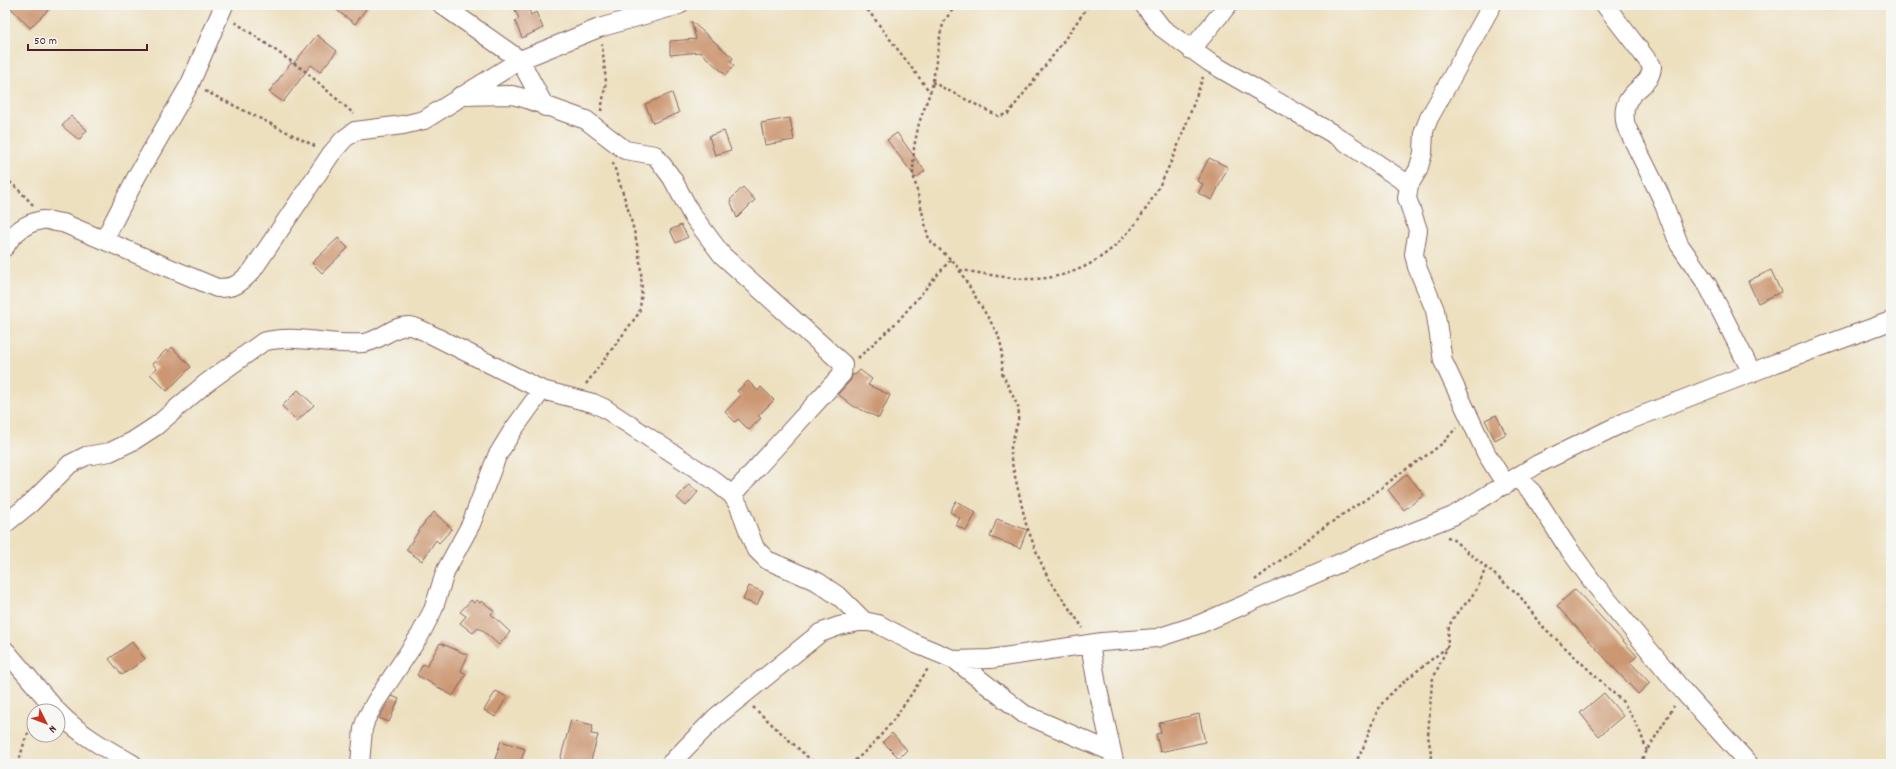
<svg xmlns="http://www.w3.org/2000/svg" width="1896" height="769" viewBox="0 0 1896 769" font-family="Dekko,sans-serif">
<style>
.building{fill:#cc9873}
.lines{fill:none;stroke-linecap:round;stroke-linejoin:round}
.street-casing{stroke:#83635f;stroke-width:20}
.path{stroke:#83635f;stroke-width:2.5;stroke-dasharray:3 3;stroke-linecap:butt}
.street{stroke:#fff;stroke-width:18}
</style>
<rect width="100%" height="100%" fill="#f6f6f2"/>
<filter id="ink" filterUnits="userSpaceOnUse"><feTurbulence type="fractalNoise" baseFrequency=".025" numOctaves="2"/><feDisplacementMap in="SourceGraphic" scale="8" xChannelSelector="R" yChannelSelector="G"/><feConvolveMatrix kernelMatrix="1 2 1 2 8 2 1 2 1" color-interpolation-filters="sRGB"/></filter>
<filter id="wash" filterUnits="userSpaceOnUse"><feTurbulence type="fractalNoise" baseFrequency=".012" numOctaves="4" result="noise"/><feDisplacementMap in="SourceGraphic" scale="16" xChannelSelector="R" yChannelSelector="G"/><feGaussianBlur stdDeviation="0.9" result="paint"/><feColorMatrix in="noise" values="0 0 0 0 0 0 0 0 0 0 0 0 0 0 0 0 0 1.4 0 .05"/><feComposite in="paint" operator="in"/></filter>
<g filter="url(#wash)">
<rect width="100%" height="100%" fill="#ede0bf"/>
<g id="blocks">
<!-- building -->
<path class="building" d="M 8,5 L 53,5 L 30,28 Z
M 330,5 L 369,5 L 355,24 Z
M 527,5 L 531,15 L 536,12 L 543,28 L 522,38 L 515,21 L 519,19 L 515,10 Z
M 691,21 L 733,58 L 730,62 L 734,65 L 726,75 L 700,52 L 670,55 L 670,41 L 696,39 Z
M 317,35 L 337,51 L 320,72 L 311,65 L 283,102 L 269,92 L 291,63 L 293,64 Z
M 672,93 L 679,113 L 653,123 L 645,104 Z
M 71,116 L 87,130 L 79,140 L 62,126 Z
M 790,118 L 794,140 L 765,145 L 761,123 Z
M 724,131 L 731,150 L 715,155 L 709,136 Z
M 897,133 L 925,171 L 916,178 L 887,140 Z
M 1209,158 L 1228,167 L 1212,200 L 1198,193 L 1203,184 L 1197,181 Z
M 743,187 L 755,200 L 737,218 L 730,200 Z
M 681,225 L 688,237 L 676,243 L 670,230 Z
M 338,238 L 348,248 L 322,273 L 312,263 Z
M 1771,270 L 1781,292 L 1758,303 L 1748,281 Z
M 172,347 L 191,367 L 167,391 L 150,374 L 157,368 L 152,364 L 166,350 L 168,352 Z
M 860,370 L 872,379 L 868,385 L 890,395 L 879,418 L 853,406 L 838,394 L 850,381 L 853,374 L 855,375 Z
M 748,381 L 758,391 L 761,387 L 774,400 L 758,416 L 761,418 L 749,430 L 738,419 L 735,422 L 725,412 L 741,395 L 737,391 Z
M 298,390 L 314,405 L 297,421 L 282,406 Z
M 1496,415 L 1506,434 L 1495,440 L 1485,420 Z
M 1407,474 L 1424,495 L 1404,510 L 1388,490 Z
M 689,484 L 698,492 L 686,506 L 677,498 Z
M 956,501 L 976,513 L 966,531 L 956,525 L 960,518 L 950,512 Z
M 434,512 L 452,529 L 439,543 L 436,540 L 422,561 L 406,550 L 424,523 Z
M 997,519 L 1027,530 L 1020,548 L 990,537 Z
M 749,586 L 763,592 L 757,605 L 743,600 Z
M 1575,589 L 1637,656 L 1630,662 L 1650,683 L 1638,694 L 1557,606 Z
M 471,600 L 474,603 L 477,600 L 480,603 L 482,601 L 494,611 L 491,614 L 510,632 L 499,645 L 482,630 L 478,628 L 473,633 L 460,623 L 466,616 L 460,612 Z
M 132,642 L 145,659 L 122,675 L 109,659 Z
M 440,643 L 468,655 L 461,671 L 466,674 L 453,696 L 417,675 L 423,664 L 427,666 Z
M 496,691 L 507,697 L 495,717 L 484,710 Z
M 1604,693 L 1623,716 L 1599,736 L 1580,713 Z
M 392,696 L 399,699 L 389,722 L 379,718 Z
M 1199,714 L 1205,742 L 1160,752 L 1156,734 L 1161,733 L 1159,723 Z
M 571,720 L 593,725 L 591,734 L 598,735 L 590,764 L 559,764 Z
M 892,733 L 907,750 L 899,758 L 883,742 Z
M 501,741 L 525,749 L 520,764 L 509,764 L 495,759 Z"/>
</g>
</g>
<g filter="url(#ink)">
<use href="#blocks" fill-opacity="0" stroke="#83635f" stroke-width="1"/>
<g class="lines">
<!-- street casing -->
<g class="street-casing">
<path id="street" d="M 442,5 L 520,60 L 545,107
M 1144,5 L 1162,28 L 1209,62 L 1335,135 L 1409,185
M 1492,5 L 1429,118 L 1424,131 L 1423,153 L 1418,170 L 1409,185 L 1407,198 L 1418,230 L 1414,254 L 1417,267 L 1435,310 L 1443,361 L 1486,453 L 1506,485
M 1605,5 L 1652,66 C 1651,92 1617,88 1626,126 L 1661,197 L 1679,244 L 1708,286 L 1752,373
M 1191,50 L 1228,5
M 460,96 L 512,95 L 524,98 L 586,120 L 625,150 L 655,155 L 672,178 L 692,215 L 722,255 L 843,364 L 842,374 L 732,495
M 104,240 L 138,174 L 190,84 L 224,5
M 5,247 C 13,233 26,223 42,220 C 47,219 57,223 63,223 L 217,288 C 236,288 239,284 252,271 L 331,154 L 344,139 L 355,131 L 403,125 L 424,120 L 520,60 L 599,28 L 679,5
M 1517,478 L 1532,492 L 1566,545 L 1592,581 L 1683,691 L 1749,764
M 5,524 L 31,503 L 70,464 L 86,456 L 110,452 L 133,441 L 156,426 L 205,384 L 263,342 C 295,333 330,346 363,343 C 379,342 393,325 409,326 C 414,326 421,330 426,332 L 542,390 L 593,403 L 604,408 L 712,479 L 732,495 L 739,506 L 755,548 L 767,560 L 818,582 L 841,598 L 864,621
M 1090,644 L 1097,685 L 1114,761
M 5,650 L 57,711
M 955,660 L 1024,714 L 1112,752
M 58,712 C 79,734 106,749 133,764
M 360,764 L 363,729 L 366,719 L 376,701 L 420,635 L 433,610 L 446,570 L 471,524 L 497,456 L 513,430 L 542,390
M 670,764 L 716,717 L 820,633 L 839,626 L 864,621 L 878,624 L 916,644 L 955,660 L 990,659 L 1102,642 L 1157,638 L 1200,624 L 1388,542 L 1453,516 L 1538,464 L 1625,422 L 1776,363 L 1891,321"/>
</g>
<!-- path -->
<path class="path" d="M 864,5 L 930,92
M 956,5 L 945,20 L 941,30 L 932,87 L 919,123 L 914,147 L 913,174 L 929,240 L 955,263 L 998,334 L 1002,349 L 1002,373 L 1019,409 L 1018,421 L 1011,446 L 1011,459 L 1026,524 L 1038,556 L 1048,578 L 1083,628
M 235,22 L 305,71 L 354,114
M 932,82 L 998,116 L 1008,114 L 1055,53 L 1089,5
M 205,91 L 317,147
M 601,111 L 606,82 L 602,44
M 5,178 L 17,188 L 34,206
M 960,270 C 984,273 1011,280 1035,279 C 1139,274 1174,159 1203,77
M 858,358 L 898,321 L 951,259
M 586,384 L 639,313 C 649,264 628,209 613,163
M 1447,537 L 1451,538 L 1519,595 L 1540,624 L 1624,703 L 1639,729 L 1647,751
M 1255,580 L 1317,532 L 1375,493 L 1399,474 L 1430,453 L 1444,442 L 1456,428
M 753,707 L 813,762 L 819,764
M 18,764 L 25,740 L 34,721
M 850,764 C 884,739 906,702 929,667
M 1354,764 C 1367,747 1369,724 1381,705 C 1393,688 1429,662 1446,648
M 1433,764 L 1428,736 L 1432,681 L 1447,648 L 1449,626 L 1455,615 L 1469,600 L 1478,587 L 1486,567
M 1639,764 L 1674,706"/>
<!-- street -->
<use href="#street" class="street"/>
</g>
</g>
<!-- margin -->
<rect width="1896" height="769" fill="none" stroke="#f6f6f2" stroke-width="20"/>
<!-- north arrow -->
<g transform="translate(46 723) rotate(132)"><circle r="19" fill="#f6f6f2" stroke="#b1a0a2"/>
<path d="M0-3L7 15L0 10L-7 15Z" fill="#c8321e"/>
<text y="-6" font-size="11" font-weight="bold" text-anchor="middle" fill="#4a1f2b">N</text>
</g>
<!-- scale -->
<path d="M28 44v6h119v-6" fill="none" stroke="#4a1f2b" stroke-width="2"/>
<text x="34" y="44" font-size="12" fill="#4a1f2b" stroke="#f6f6f2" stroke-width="3" paint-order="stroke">50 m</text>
</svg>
